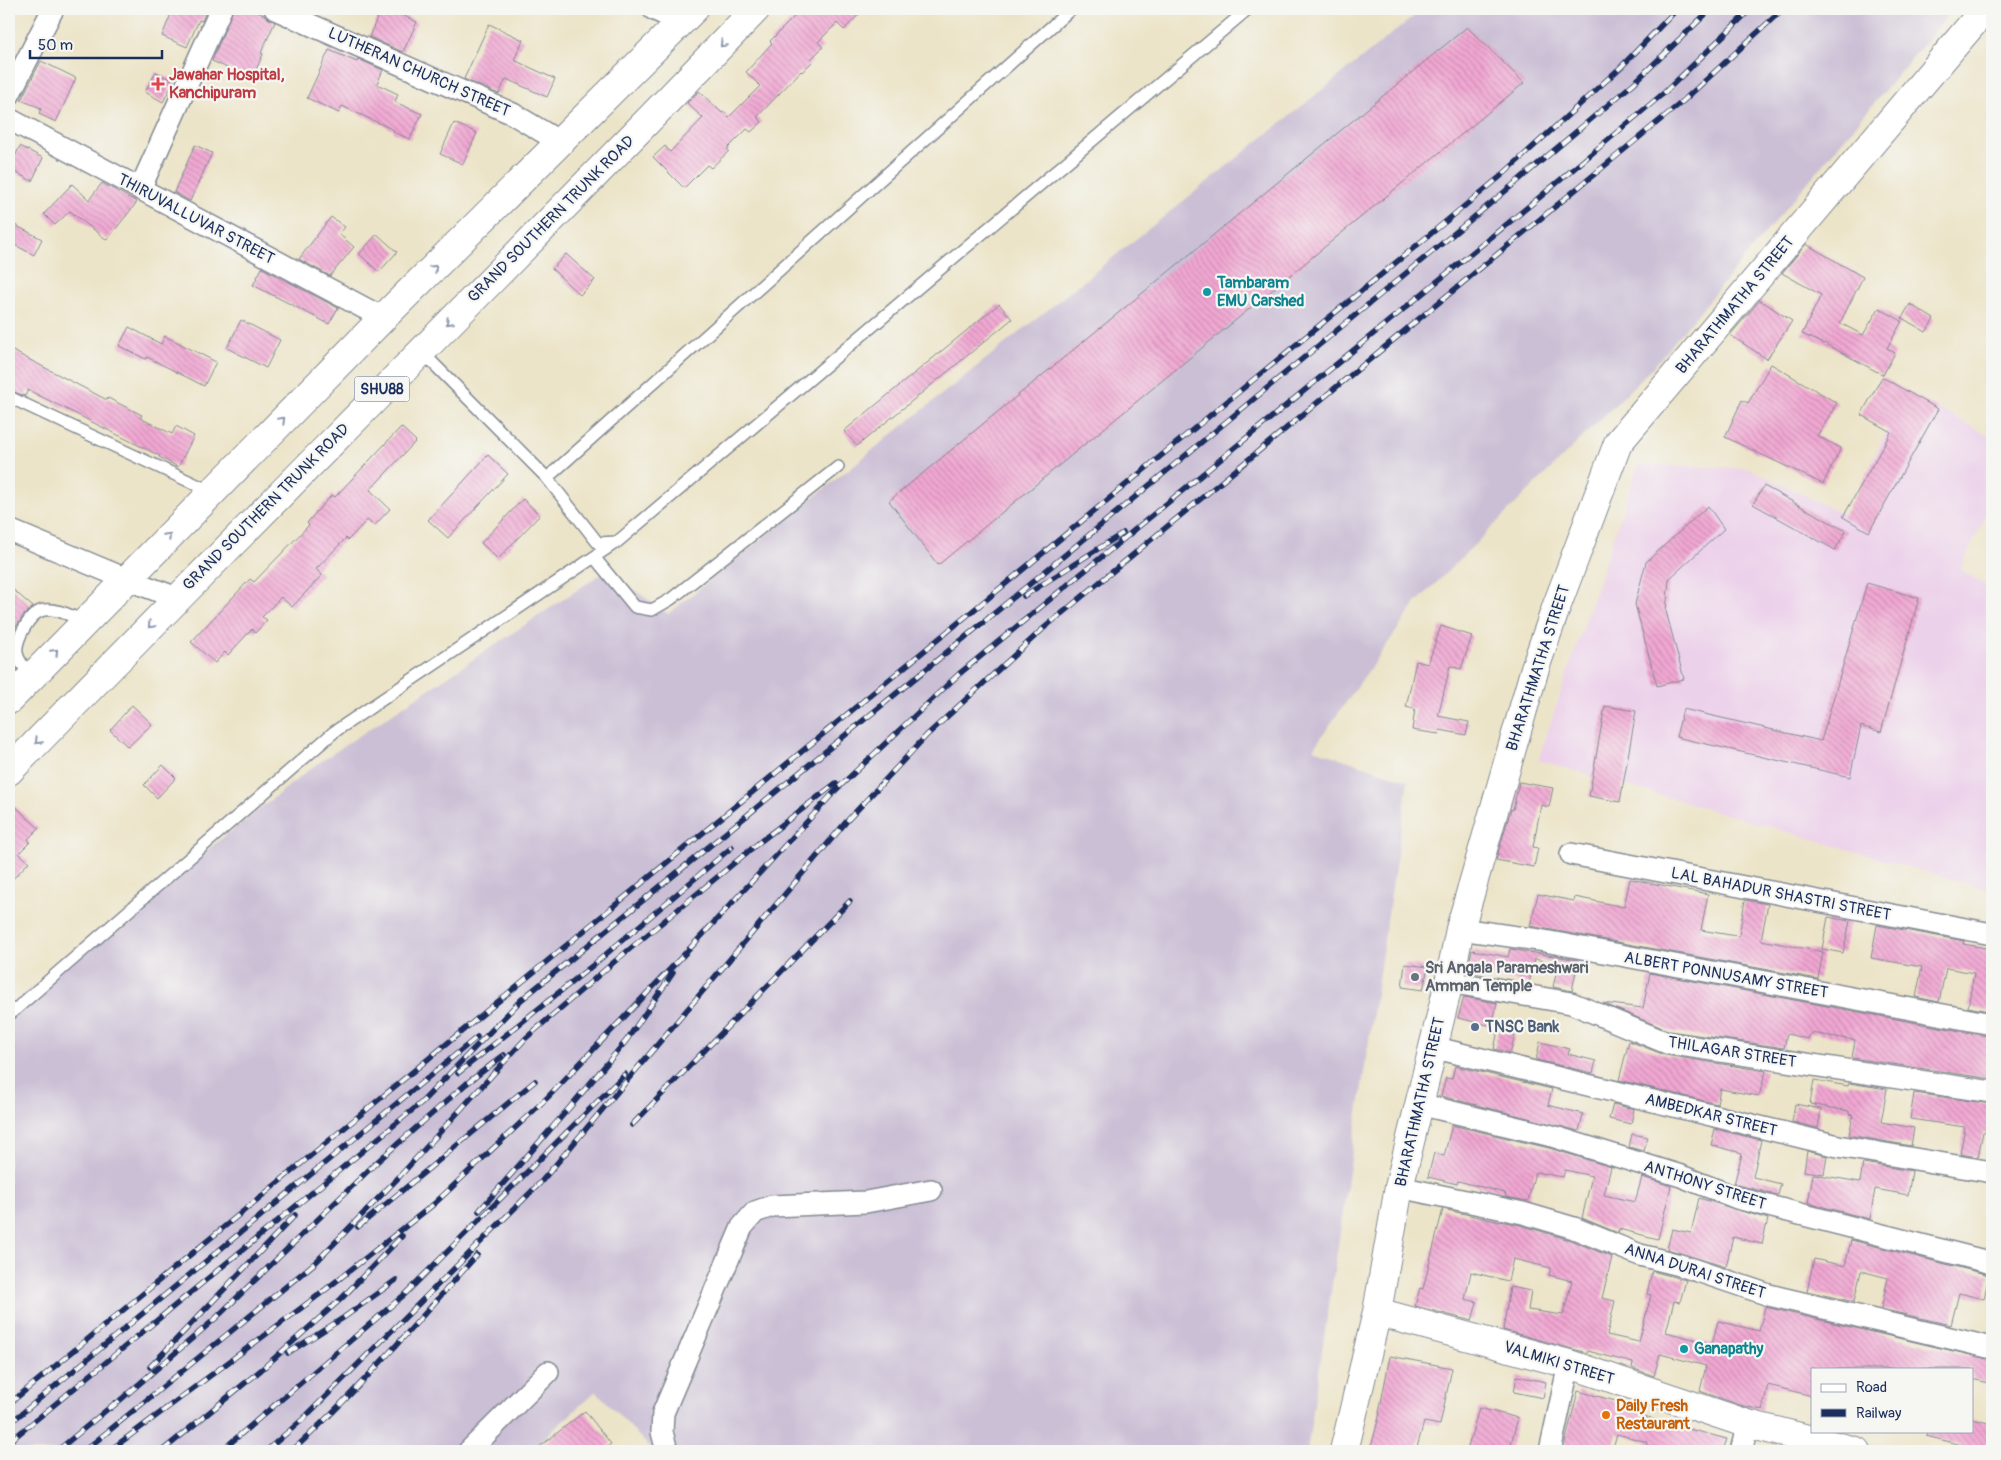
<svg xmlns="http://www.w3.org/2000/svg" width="2001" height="1460" viewBox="0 0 2001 1460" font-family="Pangolin,sans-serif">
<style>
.built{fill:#ecd1ea}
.railway{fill:#cbbfd5}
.building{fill:url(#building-back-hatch)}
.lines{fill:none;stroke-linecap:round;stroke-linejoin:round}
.lane-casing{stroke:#848a93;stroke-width:14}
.street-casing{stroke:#848a93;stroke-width:24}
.secondary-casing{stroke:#848a93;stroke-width:30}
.primary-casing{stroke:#848a93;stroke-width:30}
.lane{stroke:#fff;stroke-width:11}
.street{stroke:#fff;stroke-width:21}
.secondary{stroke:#fff;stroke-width:28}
.primary{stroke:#fff;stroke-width:28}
.rail-casing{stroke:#1b2f5e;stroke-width:5.5}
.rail{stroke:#f6f6f2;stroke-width:4;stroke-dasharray:11;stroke-linecap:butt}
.oneway{stroke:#8d97ae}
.health-dot{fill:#e0444e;stroke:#f6f6f2;stroke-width:2}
.culture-dot{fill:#0f9aa8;stroke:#f6f6f2;stroke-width:2}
.worship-dot{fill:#6b7280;stroke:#f6f6f2;stroke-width:2}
.service-dot{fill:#5c6f8a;stroke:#f6f6f2;stroke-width:2}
.food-dot{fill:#e8710a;stroke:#f6f6f2;stroke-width:2}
.labels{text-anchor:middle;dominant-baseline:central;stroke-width:4.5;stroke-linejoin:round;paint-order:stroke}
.shield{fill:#f6f6f2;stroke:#5d6b8a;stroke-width:1}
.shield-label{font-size:15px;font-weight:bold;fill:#1b2f5e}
.street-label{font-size:16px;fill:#1b2f5e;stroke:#f6f6f2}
.health-label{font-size:16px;font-weight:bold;fill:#be3a42;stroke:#f6f6f2;text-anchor:start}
.culture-label{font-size:16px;font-weight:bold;fill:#0d838f;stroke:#f6f6f2;text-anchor:start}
.worship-label{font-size:16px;font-weight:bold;fill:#5b616d;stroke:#f6f6f2;text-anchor:start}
.service-label{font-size:16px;font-weight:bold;fill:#4e5e75;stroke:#f6f6f2;text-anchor:start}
.food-label{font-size:16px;font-weight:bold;fill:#c56008;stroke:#f6f6f2;text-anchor:start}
</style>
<defs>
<pattern id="building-back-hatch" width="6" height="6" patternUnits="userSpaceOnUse" patternTransform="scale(1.25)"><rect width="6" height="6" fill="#f2a8d3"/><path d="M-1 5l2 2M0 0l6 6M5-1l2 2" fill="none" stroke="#c389ae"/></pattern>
</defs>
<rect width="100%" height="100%" fill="#f6f6f2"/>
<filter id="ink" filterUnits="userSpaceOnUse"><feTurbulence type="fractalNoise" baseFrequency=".02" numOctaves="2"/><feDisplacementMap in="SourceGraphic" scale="10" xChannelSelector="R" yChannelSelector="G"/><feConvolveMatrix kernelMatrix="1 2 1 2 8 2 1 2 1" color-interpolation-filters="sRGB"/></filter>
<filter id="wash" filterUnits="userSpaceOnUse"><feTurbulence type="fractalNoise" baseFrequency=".0096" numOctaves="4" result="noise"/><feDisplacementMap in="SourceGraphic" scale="20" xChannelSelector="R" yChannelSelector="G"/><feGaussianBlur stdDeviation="1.12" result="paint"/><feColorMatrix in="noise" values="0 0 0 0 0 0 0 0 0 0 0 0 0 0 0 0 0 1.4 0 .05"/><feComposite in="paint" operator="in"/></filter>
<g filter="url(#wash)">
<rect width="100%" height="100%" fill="#ece4c8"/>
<!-- built -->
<path class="built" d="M 1905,391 L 1992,437 L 1992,503 L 1960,569 L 1992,590 L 1992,891 L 1538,760 L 1638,465 L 1748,468 L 1847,516 Z"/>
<!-- railway -->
<path class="railway" d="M 1423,9 L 1953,9 L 1653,367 L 1417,602 L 1313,749 L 1408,781 L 1307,1451 L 653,1451 L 596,1391 L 530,1451 L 9,1451 L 9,1006 L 314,766 L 607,570 L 668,614 Z"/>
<g id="blocks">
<!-- building -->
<path class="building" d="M 173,9 L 207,9 L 202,21 L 199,20 L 187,47 L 162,36 Z
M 233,9 L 251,9 L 264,15 L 275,22 L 261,53 L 263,54 L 252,79 L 212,61 Z
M 381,9 L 399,9 L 398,13 L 417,22 L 403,52 L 369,37 Z
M 802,9 L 864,9 L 844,30 L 837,23 L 818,42 L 823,47 L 810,60 L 812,62 L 802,72 L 801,71 L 757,117 L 762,122 L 751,132 L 747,129 L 727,149 L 729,151 L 711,168 L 707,165 L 684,188 L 653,157 L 665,146 L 670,152 L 703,118 L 687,103 L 699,91 L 722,113 L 724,112 L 729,117 L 760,86 L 746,72 L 772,43 L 770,41 Z
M 489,24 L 523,40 L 514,60 L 555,79 L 547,97 L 506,79 L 499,94 L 464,79 Z
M 1467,27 L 1524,83 L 938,565 L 889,501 Z
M 329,50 L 357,62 L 358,59 L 383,70 L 377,84 L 398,94 L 395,102 L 422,114 L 410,139 L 393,132 L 394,130 L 342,106 L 339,113 L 307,98 Z
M 41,61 L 76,78 L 56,122 L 39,114 L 41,108 L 21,100 Z
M 156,72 L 174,81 L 163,102 L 145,92 Z
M 454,123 L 477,133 L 463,164 L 440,154 Z
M 195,145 L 212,153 L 190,201 L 174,192 Z
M 20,146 L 43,158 L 32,181 L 9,169 Z
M 102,183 L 137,202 L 107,240 L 70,211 L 55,225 L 44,214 L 72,184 L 89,200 Z
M 331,217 L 345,227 L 339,234 L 354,247 L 330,276 L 299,259 Z
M 9,222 L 42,239 L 34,255 L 9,242 Z
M 377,234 L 397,252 L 379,272 L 359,254 Z
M 1806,244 L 1863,277 L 1840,323 L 1863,335 L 1879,308 L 1902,321 L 1887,348 L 1895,353 L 1883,375 L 1824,343 L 1824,344 L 1802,334 L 1821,295 L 1782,273 Z
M 566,254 L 595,280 L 580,295 L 552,269 Z
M 262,268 L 338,308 L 329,324 L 253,285 Z
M 1760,300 L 1792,321 L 1767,359 L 1730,335 Z
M 999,304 L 1012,319 L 857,446 L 844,431 Z
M 1910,304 L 1934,319 L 1926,332 L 1902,318 Z
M 241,320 L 280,340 L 266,368 L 227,348 Z
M 129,327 L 161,344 L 165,336 L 216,362 L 204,386 L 147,357 L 146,359 L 119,346 Z
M 9,349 L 107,400 L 108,398 L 142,415 L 140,418 L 172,434 L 176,426 L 194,436 L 178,467 L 159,457 L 160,456 L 28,390 L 25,396 L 9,390 Z
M 1771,364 L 1837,403 L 1817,436 L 1841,448 L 1823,484 L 1725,437 L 1742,400 L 1748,403 Z
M 1882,377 L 1938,409 L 1869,532 L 1843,517 L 1891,432 L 1861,415 Z
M 401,427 L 416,441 L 370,490 L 390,509 L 374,526 L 367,520 L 348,540 L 346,538 L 316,569 L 322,575 L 292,607 L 281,597 L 262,617 L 267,620 L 255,633 L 252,629 L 228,655 L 225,652 L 215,663 L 191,642 L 250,579 L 254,582 L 309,525 L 307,523 L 317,511 L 332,495 L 335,497 Z
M 488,455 L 508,474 L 448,538 L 428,520 Z
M 1764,486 L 1846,531 L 1835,550 L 1753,504 Z
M 523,499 L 540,515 L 498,559 L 481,543 Z
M 1708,506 L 1724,529 L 1669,579 L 1666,611 L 1684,679 L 1657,686 L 1635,604 L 1646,562 Z
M 1867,583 L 1919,598 L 1881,732 L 1861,726 L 1850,777 L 1676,737 L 1683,709 L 1821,741 Z
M 9,586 L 33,607 L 23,616 L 9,637 Z
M 1441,626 L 1472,636 L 1461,669 L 1450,666 L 1438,716 L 1469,722 L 1466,735 L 1440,730 L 1439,734 L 1412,730 L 1415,709 L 1406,707 L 1416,661 L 1428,664 Z
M 132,705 L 152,724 L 128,747 L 110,730 Z
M 1605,706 L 1636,711 L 1620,802 L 1589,796 Z
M 163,765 L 176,778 L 157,798 L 144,785 Z
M 1519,782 L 1553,788 L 1549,807 L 1541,805 L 1533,847 L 1538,848 L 1534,867 L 1496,860 L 1511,809 L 1513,810 Z
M 15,806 L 39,828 L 28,839 L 30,842 L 19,853 L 29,862 L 9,883 L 9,813 Z
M 1630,879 L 1708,894 L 1701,930 L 1730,935 L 1739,936 L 1745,900 L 1768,904 L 1761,940 L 1823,952 L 1818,979 L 1530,926 L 1538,894 L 1574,901 L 1575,897 L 1624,907 Z
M 1828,917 L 1850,921 L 1843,953 L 1822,949 Z
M 1877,925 L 1964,941 L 1963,944 L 1992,949 L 1992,961 L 1987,986 L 1992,987 L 1992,990 L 1988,1011 L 1968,1007 L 1974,973 L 1946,968 L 1939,1002 L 1916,997 L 1922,967 L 1871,958 Z
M 1510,949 L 1578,960 L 1572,991 L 1553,987 L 1558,965 L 1535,959 L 1529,983 L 1467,972 L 1472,950 L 1508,957 Z
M 1405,964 L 1428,967 L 1423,990 L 1402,987 Z
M 1650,973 L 1992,1037 L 1992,1079 L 1852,1058 L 1855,1040 L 1811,1033 L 1808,1039 L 1787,1034 L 1784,1048 L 1670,1031 L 1602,1003 L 1643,1008 Z
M 1464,997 L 1497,1003 L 1492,1026 L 1458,1018 Z
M 1498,1031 L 1515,1035 L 1510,1053 L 1494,1049 Z
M 1629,1041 L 1665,1055 L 1766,1071 L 1759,1096 L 1720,1089 L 1717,1104 L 1619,1080 Z
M 1540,1042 L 1570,1049 L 1568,1054 L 1596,1061 L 1593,1073 L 1536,1060 Z
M 1455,1066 L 1552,1089 L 1548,1105 L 1583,1114 L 1579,1131 L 1441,1096 L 1446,1078 L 1452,1079 Z
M 1814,1080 L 1848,1086 L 1849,1083 L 1887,1089 L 1881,1122 L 1914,1128 L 1911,1146 L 1849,1135 L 1853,1115 L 1849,1114 L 1849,1111 L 1810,1104 Z
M 1914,1093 L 1992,1104 L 1992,1134 L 1983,1132 L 1978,1157 L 1960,1154 L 1965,1127 L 1910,1119 Z
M 1613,1104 L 1634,1109 L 1631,1124 L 1609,1119 Z
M 1795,1104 L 1821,1109 L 1818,1128 L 1792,1122 Z
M 1452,1125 L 1549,1148 L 1611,1167 L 1604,1195 L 1635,1202 L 1642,1177 L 1671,1186 L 1658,1239 L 1619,1229 L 1618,1233 L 1582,1218 L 1592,1176 L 1565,1170 L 1563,1177 L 1535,1172 L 1528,1201 L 1506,1197 L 1505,1193 L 1458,1181 L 1457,1184 L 1428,1177 L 1434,1153 L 1444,1156 Z
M 1715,1129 L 1761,1140 L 1753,1177 L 1781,1184 L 1778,1195 L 1734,1184 L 1742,1154 L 1738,1153 L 1738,1152 L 1711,1145 Z
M 1632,1134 L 1648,1137 L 1644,1151 L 1629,1147 Z
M 1807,1151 L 1827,1156 L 1824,1174 L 1804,1171 Z
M 1863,1163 L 1912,1171 L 1908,1195 L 1875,1189 L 1870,1219 L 1808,1203 L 1813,1174 L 1860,1182 Z
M 1699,1198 L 1768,1219 L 1762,1244 L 1733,1237 L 1726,1267 L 1667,1249 L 1672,1229 L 1691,1233 Z
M 1443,1209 L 1500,1222 L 1500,1221 L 1520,1225 L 1570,1240 L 1612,1257 L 1602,1298 L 1615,1301 L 1607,1335 L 1639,1342 L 1651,1295 L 1647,1294 L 1652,1271 L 1686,1280 L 1680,1302 L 1674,1301 L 1666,1332 L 1712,1344 L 1718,1321 L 1759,1331 L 1765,1307 L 1992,1360 L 1989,1383 L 1972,1379 L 1972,1369 L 1812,1369 L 1812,1396 L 1768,1385 L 1762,1410 L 1740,1405 L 1700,1391 L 1706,1366 L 1660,1354 L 1654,1376 L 1632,1368 L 1633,1363 L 1588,1351 L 1587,1353 L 1580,1351 L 1503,1330 L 1510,1287 L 1531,1291 L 1528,1310 L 1563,1315 L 1572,1281 L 1549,1275 L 1551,1268 L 1513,1259 L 1508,1281 L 1471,1272 L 1465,1299 L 1477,1302 L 1472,1321 L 1415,1306 L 1420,1288 L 1423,1289 Z
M 1851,1240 L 1989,1275 L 1984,1299 L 1959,1293 L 1951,1325 L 1881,1309 L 1888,1278 L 1861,1271 L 1854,1302 L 1807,1291 L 1814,1259 L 1845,1266 Z
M 1390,1356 L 1452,1368 L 1440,1425 L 1424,1422 L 1416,1451 L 1370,1451 L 1380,1413 L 1379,1413 Z
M 1517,1376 L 1546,1382 L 1543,1398 L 1514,1392 Z
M 1578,1391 L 1642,1408 L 1640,1416 L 1727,1439 L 1723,1451 L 1669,1451 L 1646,1445 L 1647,1442 L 1617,1434 L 1612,1451 L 1563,1451 Z
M 1479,1408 L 1518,1418 L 1509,1451 L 1467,1451 Z
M 585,1411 L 611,1444 L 602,1451 L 534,1451 Z
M 1972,1419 L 1992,1424 L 1992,1451 L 1961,1451 L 1962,1445 L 1926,1436 L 1927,1431 L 1972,1431 Z"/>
</g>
</g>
<g filter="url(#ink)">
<use href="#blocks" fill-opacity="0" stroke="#848a93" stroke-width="1"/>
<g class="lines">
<!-- lane casing -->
<g class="lane-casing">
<path id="lane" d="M 422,352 L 547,478 L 598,543 L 617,542 L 1248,9
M 9,397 L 212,492
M 547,478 L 1071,9
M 594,557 L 635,607 L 652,610 L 671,599 L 838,467
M 32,676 C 26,669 19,663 17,653 C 15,640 30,612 44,610 C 58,608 72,617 85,621
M 9,1015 L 334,732 L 615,543"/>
</g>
<!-- street casing -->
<g class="street-casing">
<path id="street" d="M 275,9 L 513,114 L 560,142
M 653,9 L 681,22
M 9,95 L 53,9
M 9,119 L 383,318
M 140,189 L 221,9
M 9,530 L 126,579 L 177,598
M 1571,854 L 1992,934
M 1460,929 L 1539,940 L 1992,1024
M 1449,982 L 1571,1003 L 1667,1043 L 1992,1092
M 1432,1047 L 1838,1146 L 1992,1172
M 1419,1104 L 1552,1136 L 1681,1176 L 1737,1198 L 1992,1263
M 1399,1187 L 1523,1213 L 1574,1228 L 1640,1255 L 1680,1265 L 1769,1295 L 1992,1348
M 469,1451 L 548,1372
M 667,1451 L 662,1432 L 663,1413 L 742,1227 L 755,1212 L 772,1206 L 866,1202 L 931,1190
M 1550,1451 L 1569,1364
M 1741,1451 L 1748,1424"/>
</g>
<!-- secondary casing -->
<g class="secondary-casing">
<path id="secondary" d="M 1377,1312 L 1569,1364 L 1748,1424 L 1856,1451
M 1344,1451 L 1377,1312 L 1399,1187 L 1449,982 L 1460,929 L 1535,668 L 1557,605 L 1618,443 L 1985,9"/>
</g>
<!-- primary casing -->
<g class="primary-casing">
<path id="primary" d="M 9,700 L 383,318 L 694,9
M 9,771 C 257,516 510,265 756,9"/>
</g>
<!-- lane -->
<use href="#lane" class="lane"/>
<!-- street -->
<use href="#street" class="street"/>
<!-- secondary -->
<use href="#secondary" class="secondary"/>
<!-- primary -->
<use href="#primary" class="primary"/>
<!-- rail casing -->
<g class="rail-casing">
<path id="rail" d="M 1024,596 L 1123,533
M 458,1073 L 592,966 L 732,847
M 632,1125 L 850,901
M 479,1211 L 570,1107 L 626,1041 L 673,973
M 358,1227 L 535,1081
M 288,1353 L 343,1318 L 396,1280
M 150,1367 L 295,1215
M 9,1404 L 1501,176 L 1621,67 L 1677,9
M 111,1408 L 216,1318 L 378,1161 L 466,1084 L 504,1055
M 9,1424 L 477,1037
M 9,1442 L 421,1103 L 521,1000 L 985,621 L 1514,184 L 1634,83 L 1711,9
M 57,1451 L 115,1403
M 84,1451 L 316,1262 L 399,1177 L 526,1038 L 614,962 L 761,841 L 836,783
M 109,1451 L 320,1294 L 434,1204 L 548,1097 L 695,943 L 838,788 L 959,674 L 1540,197 L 1665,92 L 1751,9
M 162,1451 L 261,1370 L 341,1299 L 402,1236
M 221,1451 L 404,1295 L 625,1074
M 266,1451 L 303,1419 L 541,1182 L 846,822 L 927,735 L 1044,628 L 1682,102 L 1783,9
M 292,1451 C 358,1391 417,1322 477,1255"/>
</g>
<!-- rail -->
<use href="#rail" class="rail"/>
</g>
<!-- one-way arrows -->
<defs><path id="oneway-chevron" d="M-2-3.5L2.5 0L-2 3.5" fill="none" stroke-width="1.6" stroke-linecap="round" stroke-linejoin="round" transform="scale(1.25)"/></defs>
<g class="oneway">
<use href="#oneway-chevron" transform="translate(723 44) rotate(134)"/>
<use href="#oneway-chevron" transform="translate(434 268) rotate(-45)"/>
<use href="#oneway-chevron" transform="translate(449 322) rotate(135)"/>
<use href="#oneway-chevron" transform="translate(282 420) rotate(-45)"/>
<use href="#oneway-chevron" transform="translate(168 536) rotate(-45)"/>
<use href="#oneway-chevron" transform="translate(151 625) rotate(134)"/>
<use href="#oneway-chevron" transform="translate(55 652) rotate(-46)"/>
<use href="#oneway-chevron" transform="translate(38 741) rotate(134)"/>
</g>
</g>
<!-- markers -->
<path class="health-dot" d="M155.5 76.5h5v5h5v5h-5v5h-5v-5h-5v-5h5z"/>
<g class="culture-dot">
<circle cx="1207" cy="292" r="5"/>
<circle cx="1684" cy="1349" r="5"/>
</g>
<circle class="worship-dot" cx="1415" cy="977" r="5"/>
<circle class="service-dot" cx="1475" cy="1027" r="5"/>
<circle class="food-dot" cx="1606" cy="1415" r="5"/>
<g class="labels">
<!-- shield labels -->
<rect class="shield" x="354.5" y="376.5" width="55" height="25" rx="4"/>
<g class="shield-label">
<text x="382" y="389">SHU88</text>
</g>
<!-- street labels -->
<g class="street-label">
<text transform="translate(419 72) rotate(24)">LUTHERAN CHURCH STREET</text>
<text transform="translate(196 219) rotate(28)">THIRUVALLUVAR STREET</text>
<text transform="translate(551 219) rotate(-45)">GRAND SOUTHERN TRUNK ROAD</text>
<text transform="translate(1735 305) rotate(-50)">BHARATHMATHA STREET</text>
<text transform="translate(266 507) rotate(-45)">GRAND SOUTHERN TRUNK ROAD</text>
<text transform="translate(1538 668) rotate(-72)">BHARATHMATHA STREET</text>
<text transform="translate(1781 894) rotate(11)">LAL BAHADUR SHASTRI STREET</text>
<text transform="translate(1726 975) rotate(10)">ALBERT PONNUSAMY STREET</text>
<text transform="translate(1732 1052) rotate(9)">THILAGAR STREET</text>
<text transform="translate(1420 1102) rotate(-77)">BHARATHMATHA STREET</text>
<text transform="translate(1711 1115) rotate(14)">AMBEDKAR STREET</text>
<text transform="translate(1705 1185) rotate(18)">ANTHONY STREET</text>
<text transform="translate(1695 1271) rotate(18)">ANNA DURAI STREET</text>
<text transform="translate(1559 1363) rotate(17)">VALMIKI STREET</text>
</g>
<!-- health labels -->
<g class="health-label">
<text x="169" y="75">Jawahar Hospital,<tspan x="169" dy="18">Kanchipuram</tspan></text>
</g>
<!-- culture labels -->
<g class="culture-label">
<text x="1217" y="283">Tambaram<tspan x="1217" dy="18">EMU Carshed</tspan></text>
<text x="1694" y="1349">Ganapathy</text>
</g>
<!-- worship labels -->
<g class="worship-label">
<text x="1425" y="968">Sri Angala Parameshwari<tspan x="1425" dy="18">Amman Temple</tspan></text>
</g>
<!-- service labels -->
<g class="service-label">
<text x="1485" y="1027">TNSC Bank</text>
</g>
<!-- food labels -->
<g class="food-label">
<text x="1616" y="1406">Daily Fresh<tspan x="1616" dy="18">Restaurant</tspan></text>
</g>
</g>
<!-- margin -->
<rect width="2001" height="1460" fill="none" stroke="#f6f6f2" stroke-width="30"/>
<!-- legend -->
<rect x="1811" y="1368" width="162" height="65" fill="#f6f6f2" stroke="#9ea6b7"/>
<rect x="1821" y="1384" width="25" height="8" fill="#ffffff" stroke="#9ea6b7"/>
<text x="1856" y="1392" font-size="15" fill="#1b2f5e">Road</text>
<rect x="1821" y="1409" width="25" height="8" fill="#1b2f5e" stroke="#9ea6b7"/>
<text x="1856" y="1418" font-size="15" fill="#1b2f5e">Railway</text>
<!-- scale -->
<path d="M30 50v8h132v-8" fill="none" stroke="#1b2f5e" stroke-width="2.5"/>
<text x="38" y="50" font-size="15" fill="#1b2f5e" stroke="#f6f6f2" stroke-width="4" paint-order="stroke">50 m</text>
</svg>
